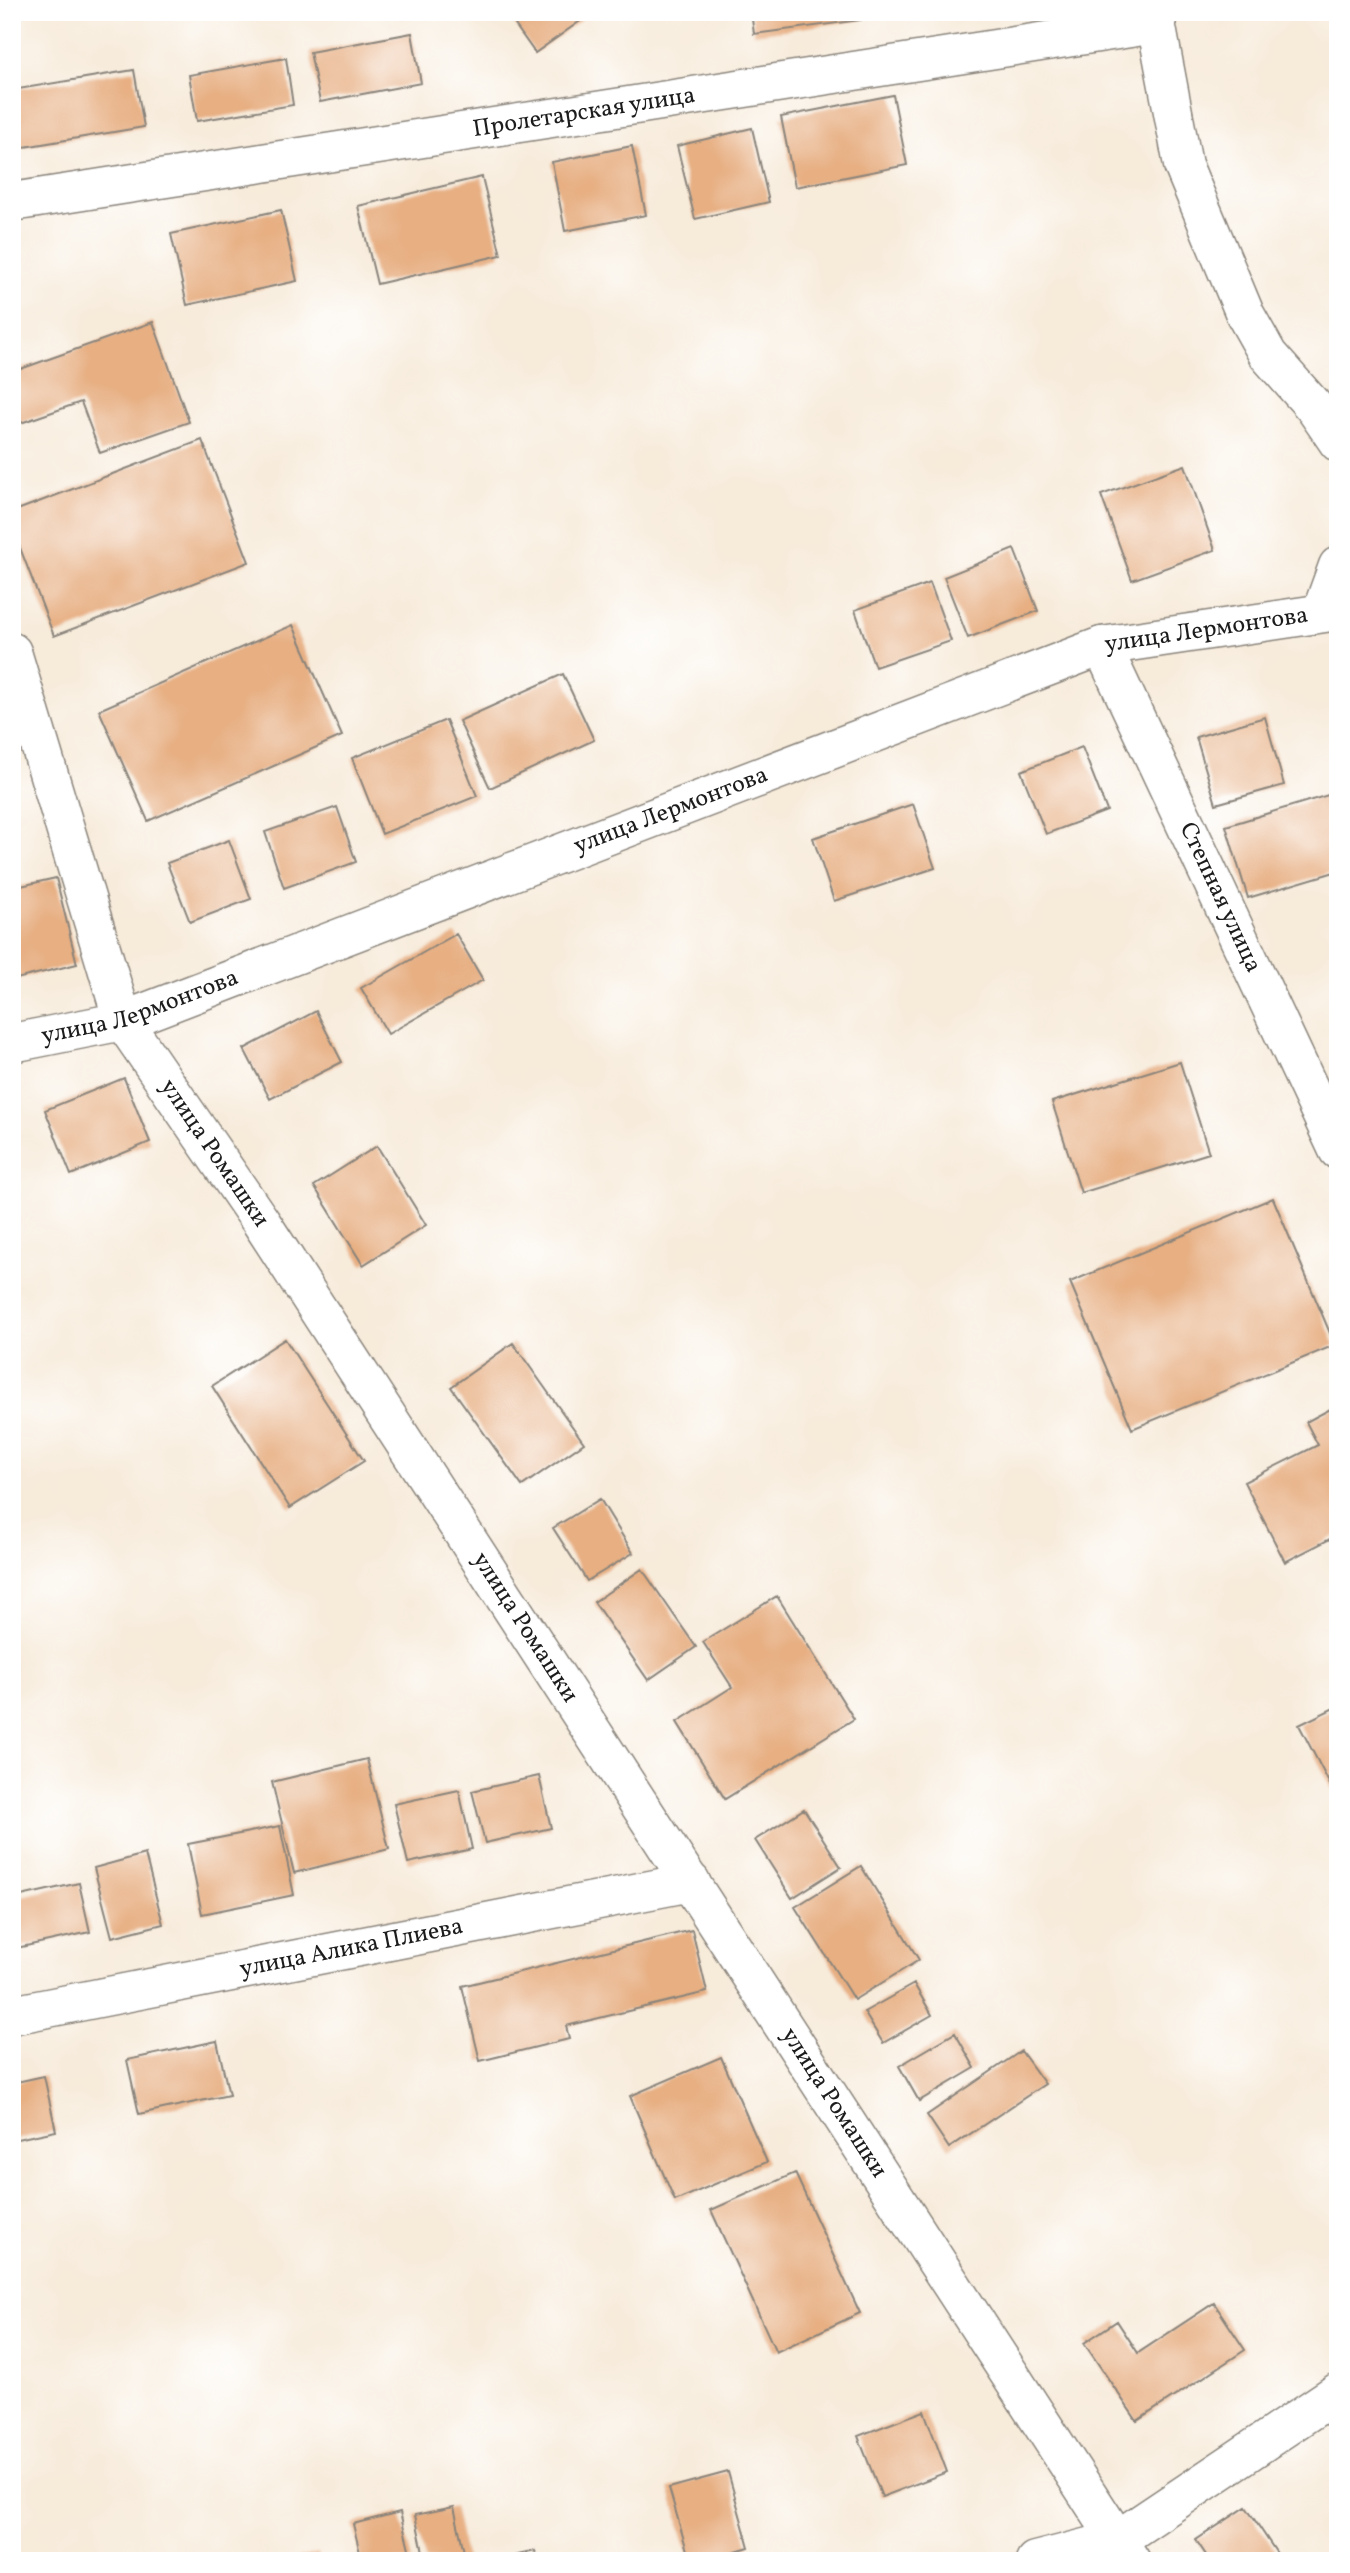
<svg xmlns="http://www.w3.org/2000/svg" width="1350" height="2573" viewBox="0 0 1350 2573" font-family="Vollkorn,serif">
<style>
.building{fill:#e7af82}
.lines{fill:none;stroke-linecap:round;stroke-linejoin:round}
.minor-casing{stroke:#8a847b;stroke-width:41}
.minor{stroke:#fff;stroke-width:38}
.labels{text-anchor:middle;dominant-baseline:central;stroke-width:5;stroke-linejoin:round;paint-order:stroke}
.street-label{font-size:24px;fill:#1c1c1c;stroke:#fff}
</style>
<rect width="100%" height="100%" fill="#fff"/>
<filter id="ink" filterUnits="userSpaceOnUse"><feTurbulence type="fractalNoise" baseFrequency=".0143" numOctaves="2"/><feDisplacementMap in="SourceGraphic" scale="14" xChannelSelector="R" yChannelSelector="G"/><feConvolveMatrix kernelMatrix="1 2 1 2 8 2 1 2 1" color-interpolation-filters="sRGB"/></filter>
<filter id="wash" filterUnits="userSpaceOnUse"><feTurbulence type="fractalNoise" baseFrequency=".00686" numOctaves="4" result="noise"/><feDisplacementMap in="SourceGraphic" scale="28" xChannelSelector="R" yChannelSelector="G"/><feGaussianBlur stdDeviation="1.57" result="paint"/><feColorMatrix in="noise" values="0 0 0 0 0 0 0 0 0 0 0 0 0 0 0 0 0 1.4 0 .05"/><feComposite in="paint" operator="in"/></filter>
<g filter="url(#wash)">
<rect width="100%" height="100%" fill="#f7ebda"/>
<g id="blocks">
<!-- building -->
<path class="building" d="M 506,12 L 593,12 L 535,53 Z
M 751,12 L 860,12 L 861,20 L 754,34 Z
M 412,33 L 421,83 L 320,102 L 310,52 Z
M 286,58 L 293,105 L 197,121 L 189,75 Z
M 134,70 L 144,127 L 12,149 L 12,90 Z
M 893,95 L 907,165 L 795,187 L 781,117 Z
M 752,128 L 769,202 L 695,219 L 677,146 Z
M 632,146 L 646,215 L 565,231 L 552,162 Z
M 482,177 L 501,255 L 377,284 L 358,206 Z
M 281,210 L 297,281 L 187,305 L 171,234 Z
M 153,322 L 189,422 L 100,453 L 81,402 L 12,426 L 12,372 Z
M 202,440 L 249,562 L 54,636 L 12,527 L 12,512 Z
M 1185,465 L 1215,550 L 1132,580 L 1101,495 Z
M 1014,549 L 1038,611 L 968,638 L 944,577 Z
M 930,583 L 951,641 L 875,667 L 855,610 Z
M 293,625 L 342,736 L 148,821 L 99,710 Z
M 563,674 L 594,740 L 490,788 L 459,721 Z
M 1265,717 L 1284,785 L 1216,804 L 1196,737 Z
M 446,720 L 477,796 L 382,834 L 352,758 Z
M 1082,747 L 1107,811 L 1046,834 L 1021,771 Z
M 1338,792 L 1338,871 L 1248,898 L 1226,826 Z
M 913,804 L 935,868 L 834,901 L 813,838 Z
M 337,807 L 356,862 L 284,888 L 265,832 Z
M 229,840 L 251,899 L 190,922 L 167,863 Z
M 56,878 L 77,964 L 12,980 L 12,888 Z
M 456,934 L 483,980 L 388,1034 L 361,988 Z
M 316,1011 L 342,1062 L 270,1099 L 244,1049 Z
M 1180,1062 L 1209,1153 L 1081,1193 L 1052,1102 Z
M 124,1078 L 150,1142 L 71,1175 L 45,1110 Z
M 377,1146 L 426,1225 L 363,1265 L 314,1186 Z
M 1273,1198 L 1335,1345 L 1132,1429 L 1070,1282 Z
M 285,1339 L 364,1461 L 290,1508 L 212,1386 Z
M 513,1343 L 584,1443 L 522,1486 L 451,1387 Z
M 1338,1405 L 1338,1535 L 1285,1562 L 1244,1482 L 1318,1445 L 1306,1422 Z
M 600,1499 L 633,1553 L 587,1581 L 553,1528 Z
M 642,1569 L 696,1647 L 648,1680 L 594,1602 Z
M 777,1596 L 854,1719 L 725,1799 L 677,1722 L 732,1687 L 703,1642 Z
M 1338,1706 L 1338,1800 L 1299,1725 Z
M 367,1759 L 389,1849 L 294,1873 L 272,1782 Z
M 539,1776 L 551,1828 L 485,1843 L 472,1791 Z
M 459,1790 L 472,1849 L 408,1863 L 394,1804 Z
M 804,1809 L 841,1867 L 792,1898 L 755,1840 Z
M 280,1826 L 294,1895 L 202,1914 L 188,1844 Z
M 145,1854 L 163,1924 L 112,1937 L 94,1868 Z
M 861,1866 L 919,1960 L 854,2000 L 795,1907 Z
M 79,1883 L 90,1932 L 12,1949 L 12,1898 Z
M 692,1930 L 707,1992 L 566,2026 L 569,2039 L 480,2061 L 462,1986 Z
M 914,1984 L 932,2015 L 883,2043 L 864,2012 Z
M 955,2033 L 975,2068 L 919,2101 L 899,2066 Z
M 217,2041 L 229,2095 L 139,2114 L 127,2060 Z
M 1021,2051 L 1045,2084 L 949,2148 L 927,2115 Z
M 721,2057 L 767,2162 L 675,2201 L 630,2096 Z
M 44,2076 L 56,2131 L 12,2140 L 12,2083 Z
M 795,2173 L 860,2313 L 776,2352 L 711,2210 Z
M 1214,2303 L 1245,2350 L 1137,2421 L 1084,2343 L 1117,2321 L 1138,2353 Z
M 924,2411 L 947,2472 L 882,2497 L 858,2436 Z
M 728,2472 L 749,2547 L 702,2561 L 690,2561 L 669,2488 Z
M 454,2507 L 466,2561 L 425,2561 L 415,2515 Z
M 1246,2507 L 1282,2561 L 1210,2561 L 1196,2540 Z
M 400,2512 L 412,2561 L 362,2561 L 353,2524 Z
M 535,2551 L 537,2561 L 497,2561 L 497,2560 Z
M 318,2553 L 320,2561 L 290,2561 L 290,2560 Z"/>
</g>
</g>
<g filter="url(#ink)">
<use href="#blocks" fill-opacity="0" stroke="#8a847b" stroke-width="2"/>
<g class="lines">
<!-- minor casing -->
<g class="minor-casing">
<g id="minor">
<path d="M 1154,12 L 1183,165 L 1245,314 L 1268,355 L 1314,407 L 1338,442"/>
<path id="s1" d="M 12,202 L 1156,24"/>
<path d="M 1321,613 L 1338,566"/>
<path id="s2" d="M 1102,646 L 1338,1150"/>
<path id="s3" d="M 12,652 L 123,1021 L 261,1222 L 1131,2561"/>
<path id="s4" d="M 12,1043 L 123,1021 L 1102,646 L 1338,611"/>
<path id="s5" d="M 12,2015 L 691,1882"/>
<path d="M 1035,2561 L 1117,2540 L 1338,2392"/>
</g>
</g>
<!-- minor -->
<use href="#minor" class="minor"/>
</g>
</g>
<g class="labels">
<!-- street labels -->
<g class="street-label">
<text stroke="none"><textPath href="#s1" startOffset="579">Пролетарская улица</textPath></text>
<text stroke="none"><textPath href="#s4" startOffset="1267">улица Лермонтова</textPath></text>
<text stroke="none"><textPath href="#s4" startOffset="700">улица Лермонтова</textPath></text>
<text stroke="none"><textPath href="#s2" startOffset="278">Степная улица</textPath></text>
<text stroke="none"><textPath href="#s4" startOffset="133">улица Лермонтова</textPath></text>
<text stroke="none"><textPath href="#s3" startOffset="546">улица Ромашки</textPath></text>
<text stroke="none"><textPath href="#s3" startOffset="1113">улица Ромашки</textPath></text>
<text stroke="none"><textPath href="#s5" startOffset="346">улица Алика Плиева</textPath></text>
<text stroke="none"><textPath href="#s3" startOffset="1680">улица Ромашки</textPath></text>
</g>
</g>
<!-- margin -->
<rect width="1350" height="2573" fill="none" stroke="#fff" stroke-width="42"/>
</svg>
